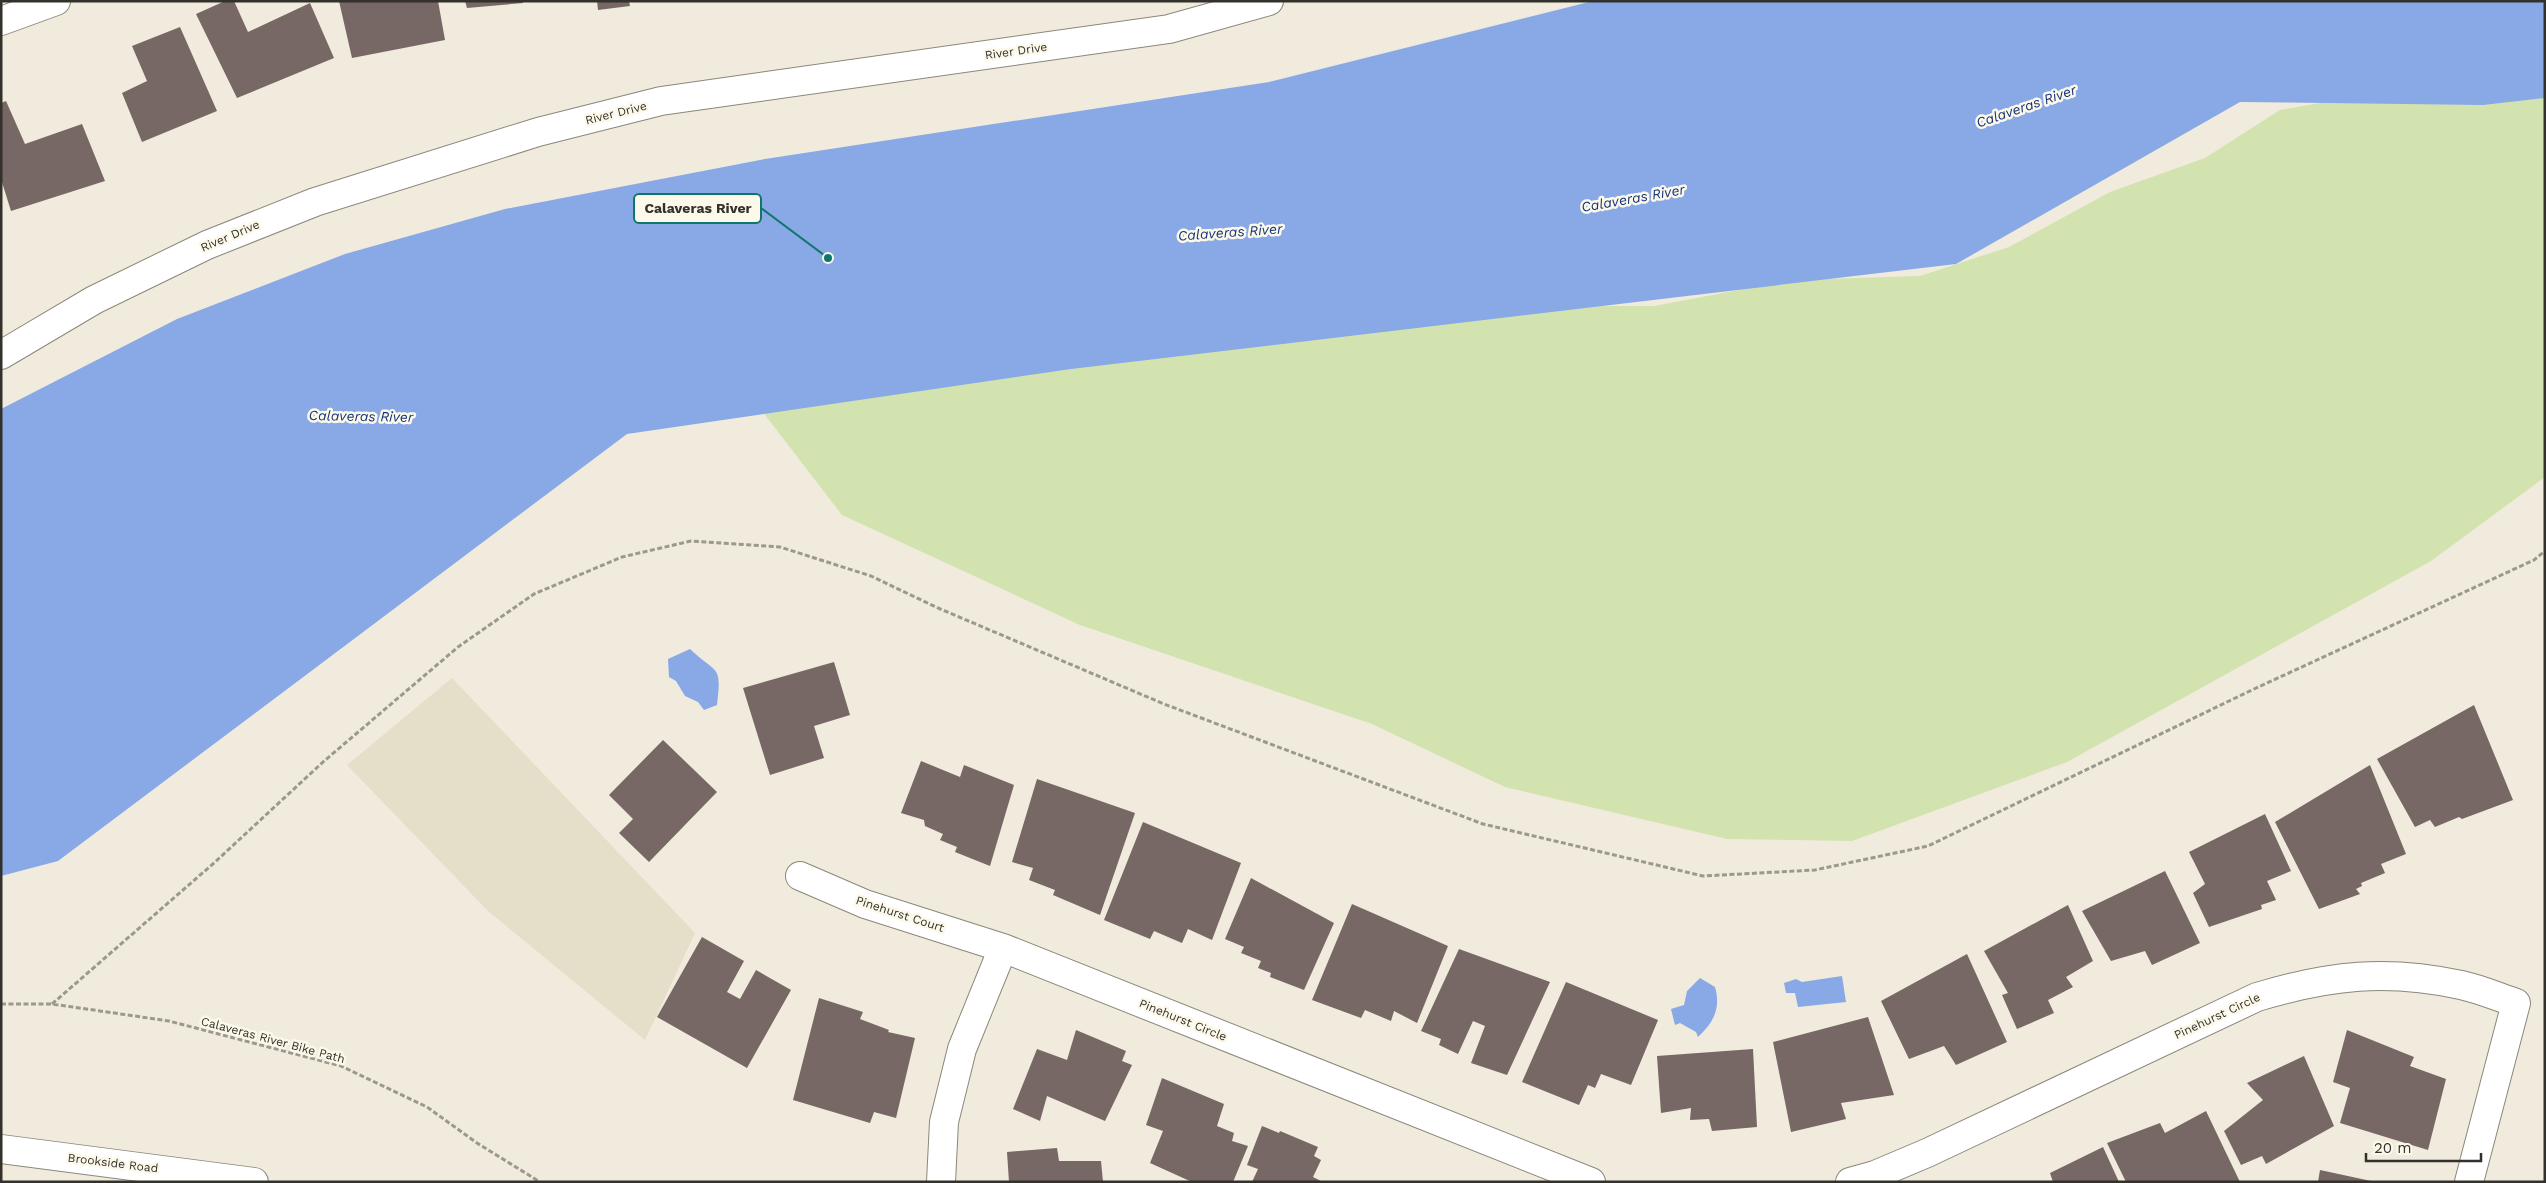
<svg xmlns="http://www.w3.org/2000/svg" width="2546" height="1183" viewBox="0 0 2546 1183" font-family="'Work Sans',sans-serif">
<style>
.built{fill:#e5dec8}
.green{fill:#d2e3af}
.water{fill:#89a8e6}
.building{fill:#776765}
.lines{fill:none;stroke-linecap:round;stroke-linejoin:round}
.minor-casing{stroke:#8b877a;stroke-width:30}
.path{stroke:#9b988e;stroke-width:3;stroke-dasharray:5 2.5;stroke-linecap:butt}
.minor{stroke:#fff;stroke-width:28}
.labels{text-anchor:middle;dominant-baseline:central;stroke-width:5;stroke-linejoin:round;paint-order:stroke}
.street-label{font-size:12px;fill:#32312b;stroke:#fdf9ea}
.water-label{font-size:14px;font-style:italic;fill:#133279;stroke:#fdf9ea}
.leader{fill:none;stroke:#0f766e;stroke-width:2}
.callout-dot{fill:#0f766e;stroke:#fdf9ea;stroke-width:2}
.callout{fill:#fdf9ea;stroke:#0f766e;stroke-width:2}
.callout-label{font-size:14px;text-anchor:middle;font-weight:bold;fill:#32312b}
</style>
<rect width="100%" height="100%" fill="#f0ebdd"/>
<!-- built -->
<path class="built" d="M 452,678 L 695,933 L 645,1040 L 488,911 L 347,765 Z"/>
<!-- green -->
<path class="green" d="M 2545,92 L 2545,477 L 2431,561 L 2067,762 L 1852,841 L 1727,839 L 1505,787 L 1372,724 L 1080,625 L 842,515 L 762,411 L 1490,306 L 1654,306 L 1792,280 L 1920,276 L 2009,247 L 2110,192 L 2205,158 L 2280,110 L 2371,94 Z"/>
<!-- water -->
<path class="water" d="M 1593,1 L 2545,1 L 2545,98 L 2483,105 L 2240,102 L 1956,264 L 1071,369 L 627,434 L 58,861 L 1,876 L 1,409 L 177,319 L 345,254 L 505,209 L 765,159 L 1269,82 Z
M 690,649 C 717,675 722,663 717,705 L 704,710 L 698,702 L 685,696 L 676,681 L 669,677 L 668,659 Z
M 1842,976 L 1846,1002 L 1798,1007 L 1795,993 L 1786,993 L 1784,983 L 1796,979 L 1802,982 Z
M 1700,978 L 1715,987 C 1721,1008 1714,1022 1698,1037 L 1696,1032 L 1680,1023 L 1675,1025 L 1671,1009 L 1684,1005 L 1687,991 Z"/>
<!-- building -->
<path class="building" d="M 225,1 L 234,1 L 248,32 L 310,3 L 334,58 L 237,98 L 196,14 Z
M 339,1 L 438,1 L 445,40 L 352,58 Z
M 465,1 L 523,1 L 523,3 L 467,8 Z
M 597,1 L 629,1 L 630,6 L 598,10 Z
M 180,27 L 217,111 L 142,142 L 122,93 L 147,81 L 132,46 Z
M 6,101 L 25,144 L 82,124 L 105,181 L 11,211 L 1,179 L 1,103 Z
M 834,662 L 850,715 L 814,726 L 824,758 L 770,775 L 743,688 Z
M 2474,705 L 2513,800 L 2462,819 L 2459,817 L 2435,827 L 2430,820 L 2415,827 L 2377,759 Z
M 663,740 L 717,792 L 649,862 L 619,833 L 633,819 L 609,795 Z
M 921,761 L 960,777 L 964,765 L 1014,785 L 990,866 L 955,852 L 957,847 L 940,840 L 943,834 L 925,826 L 924,820 L 901,813 Z
M 2370,765 L 2406,854 L 2381,864 L 2385,873 L 2361,883 L 2362,886 L 2356,889 L 2360,894 L 2319,909 L 2275,822 Z
M 1037,779 L 1135,813 L 1100,915 L 1053,895 L 1055,890 L 1029,880 L 1033,868 L 1012,862 Z
M 2265,814 L 2291,871 L 2267,881 L 2276,900 L 2261,905 L 2262,909 L 2209,927 L 2193,893 L 2205,884 L 2189,852 Z
M 1143,822 L 1241,863 L 1212,940 L 1188,929 L 1182,943 L 1154,931 L 1150,939 L 1104,920 Z
M 2165,871 L 2200,943 L 2152,965 L 2145,951 L 2111,961 L 2082,911 Z
M 1251,878 L 1334,923 L 1304,990 L 1270,977 L 1271,973 L 1258,968 L 1261,961 L 1241,953 L 1244,947 L 1225,939 Z
M 1352,904 L 1448,946 L 1417,1023 L 1394,1011 L 1391,1021 L 1365,1010 L 1361,1018 L 1312,1000 Z
M 2068,905 L 2093,961 L 2066,977 L 2073,987 L 2048,1000 L 2054,1013 L 2017,1029 L 2002,995 L 2008,993 L 1984,951 Z
M 702,937 L 744,961 L 727,992 L 740,999 L 756,970 L 791,990 L 747,1068 L 657,1017 Z
M 1459,949 L 1550,982 L 1507,1075 L 1471,1063 L 1485,1026 L 1473,1021 L 1458,1054 L 1439,1045 L 1441,1039 L 1421,1031 Z
M 1967,954 L 2007,1042 L 1956,1065 L 1944,1046 L 1909,1059 L 1881,1001 Z
M 1566,982 L 1658,1020 L 1631,1085 L 1601,1074 L 1595,1088 L 1588,1085 L 1579,1105 L 1522,1082 Z
M 819,998 L 863,1012 L 860,1019 L 889,1030 L 888,1032 L 915,1038 L 896,1118 L 874,1112 L 870,1123 L 793,1100 Z
M 1868,1017 L 1894,1095 L 1841,1103 L 1846,1119 L 1791,1132 L 1773,1042 Z
M 1076,1030 L 1126,1051 L 1122,1061 L 1132,1065 L 1105,1121 L 1047,1096 L 1040,1121 L 1013,1109 L 1037,1049 L 1067,1060 Z
M 2347,1030 L 2414,1057 L 2410,1066 L 2446,1079 L 2428,1150 L 2340,1123 L 2350,1088 L 2333,1082 Z
M 1753,1049 L 1757,1127 L 1712,1131 L 1709,1119 L 1690,1120 L 1691,1108 L 1661,1113 L 1657,1056 Z
M 2304,1056 L 2334,1126 L 2266,1164 L 2262,1156 L 2241,1165 L 2224,1131 L 2263,1100 L 2247,1083 Z
M 1162,1078 L 1224,1104 L 1217,1126 L 1234,1133 L 1232,1141 L 1248,1146 L 1233,1182 L 1192,1182 L 1150,1163 L 1163,1131 L 1146,1125 Z
M 2206,1111 L 2240,1182 L 2126,1182 L 2107,1143 L 2160,1123 L 2165,1133 Z
M 1262,1126 L 1279,1133 L 1280,1131 L 1318,1147 L 1314,1156 L 1321,1160 L 1313,1177 L 1323,1182 L 1252,1182 L 1258,1169 L 1247,1165 Z
M 2103,1147 L 2119,1182 L 2053,1182 L 2050,1173 Z
M 1057,1148 L 1059,1161 L 1101,1161 L 1103,1182 L 1009,1182 L 1007,1152 Z
M 2320,1170 L 2371,1181 L 2371,1182 L 2318,1182 Z"/>
<g class="lines">
<!-- minor casing -->
<g class="minor-casing">
<path id="minor" d="M 1,21 L 56,1
M 1,355 L 94,300 L 207,245 L 315,202 L 538,132 L 661,101 L 1169,29 L 1269,1
M 800,876 L 865,904 L 1003,948 L 1591,1182
M 1,1149 L 254,1182
M 941,1182 L 944,1122 L 962,1049 L 1003,948
M 1850,1182 L 1875,1175 L 1927,1153 L 2257,997 C 2330,975 2387,969 2461,985 C 2480,989 2498,997 2516,1003 L 2469,1182"/>
</g>
<!-- path -->
<path class="path" d="M 1,1004 L 52,1004 L 169,1021 L 341,1066 L 427,1107 L 477,1143 L 540,1182
M 52,1004 L 214,863 L 323,762 L 458,647 L 534,594 L 622,557 L 691,541 L 780,547 L 871,576 L 938,608 L 1164,704 L 1483,824 L 1703,876 L 1815,870 L 1928,846 L 2254,689 L 2534,560 L 2545,551"/>
<!-- minor -->
<use href="#minor" class="minor"/>
</g>
<g class="labels">
<!-- street labels -->
<g class="street-label">
<text transform="translate(1016 51) rotate(-8)">River Drive</text>
<text transform="translate(616 113) rotate(-14)">River Drive</text>
<text transform="translate(230 236) rotate(-23)">River Drive</text>
<text transform="translate(900 914) rotate(18)">Pinehurst Court</text>
<text transform="translate(2217 1016) rotate(-25)">Pinehurst Circle</text>
<text transform="translate(1183 1020) rotate(22)">Pinehurst Circle</text>
<text transform="translate(273 1040) rotate(15)">Calaveras River Bike Path</text>
<text transform="translate(113 1163) rotate(7)">Brookside Road</text>
</g>
<!-- water labels -->
<g class="water-label">
<text transform="translate(2026 106) rotate(-19)">Calaveras River</text>
<text transform="translate(1633 198) rotate(-10)">Calaveras River</text>
<text transform="translate(1230 232) rotate(-4)">Calaveras River</text>
<text transform="translate(361 416) rotate(1)">Calaveras River</text>
</g>
</g>
<!-- callouts -->
<path class="leader" d="M828 258L761 208"/>
<circle class="callout-dot" cx="828" cy="258" r="5"/>
<rect class="callout" x="634" y="194" width="127" height="29" rx="5"/>
<g class="callout-label">
<text x="698" y="213">Calaveras River</text>
</g>
<!-- border -->
<rect width="2546" height="1183" fill="none" stroke="#32312b" stroke-width="5"/>
<!-- scale -->
<path d="M2366 1153v8h115v-8" fill="none" stroke="#32312b" stroke-width="2.5"/>
<text x="2374" y="1153" font-size="15" fill="#32312b" stroke="#fdf9ea" stroke-width="4" paint-order="stroke">20 m</text>
</svg>
